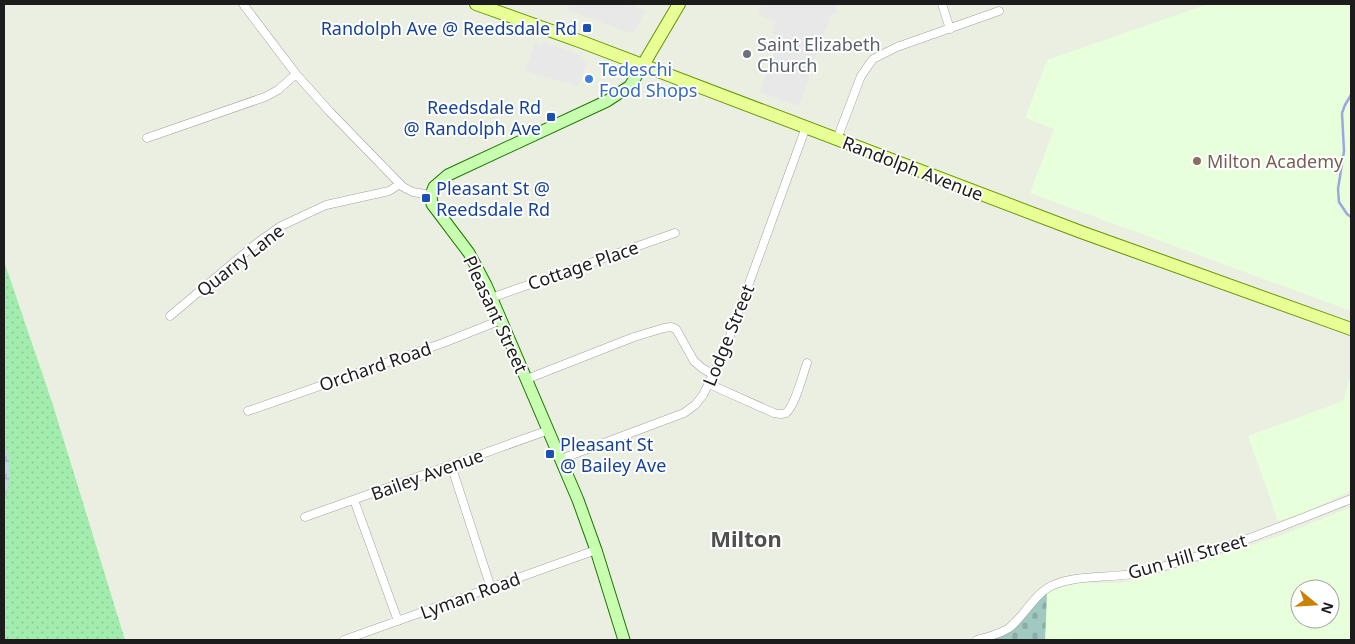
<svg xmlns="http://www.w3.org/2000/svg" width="1355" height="644" viewBox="0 0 1355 644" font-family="'Noto Sans',sans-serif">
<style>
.education{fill:#e7ffda;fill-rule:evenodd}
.grass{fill:url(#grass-dots)}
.wetland{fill:url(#wetland-marsh)}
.cemetery{fill:url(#cemetery-stones)}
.parking{fill:#e8e8e8}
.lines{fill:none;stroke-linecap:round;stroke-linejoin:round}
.stream{stroke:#9ea6e0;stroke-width:2.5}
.street-casing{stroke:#a3a3a3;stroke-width:9}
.secondary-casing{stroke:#1c7700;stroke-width:13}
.primary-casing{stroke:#659500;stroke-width:14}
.street{stroke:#fff;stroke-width:8}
.secondary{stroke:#c7feb0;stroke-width:11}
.primary{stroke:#e8ff96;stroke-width:12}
.transit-dot{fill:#1a4fb4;stroke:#fff;stroke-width:2}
.worship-dot{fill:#6b7280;stroke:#fff;stroke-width:2}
.shop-dot{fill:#3f7fe0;stroke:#fff;stroke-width:2}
.education-dot{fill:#8d6e63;stroke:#fff;stroke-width:2}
.labels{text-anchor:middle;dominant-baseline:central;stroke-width:4;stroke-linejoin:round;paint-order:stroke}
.transit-label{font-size:18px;fill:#164399;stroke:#fff;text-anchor:end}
.worship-label{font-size:18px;fill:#5b616d;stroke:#fff;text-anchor:start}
.shop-label{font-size:18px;fill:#366cbe;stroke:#fff;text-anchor:start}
.education-label{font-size:18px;fill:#785e54;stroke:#fff;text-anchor:start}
.street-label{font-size:18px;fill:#1c1c1c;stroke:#fff}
.district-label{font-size:22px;font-weight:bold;fill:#4f4f4f;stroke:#fff}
</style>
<defs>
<pattern id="grass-dots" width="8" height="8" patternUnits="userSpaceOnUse" patternTransform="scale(1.25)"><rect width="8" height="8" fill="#a2edae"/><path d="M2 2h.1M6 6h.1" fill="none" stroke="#8bcb95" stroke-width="1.8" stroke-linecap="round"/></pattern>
<pattern id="wetland-marsh" width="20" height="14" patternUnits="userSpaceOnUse" patternTransform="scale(1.25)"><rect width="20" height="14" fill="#bdd8de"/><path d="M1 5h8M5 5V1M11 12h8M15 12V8" fill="none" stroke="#a2b9be"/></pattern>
<pattern id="cemetery-stones" width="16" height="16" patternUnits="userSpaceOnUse" patternTransform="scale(1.25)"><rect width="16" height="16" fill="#a0c9c1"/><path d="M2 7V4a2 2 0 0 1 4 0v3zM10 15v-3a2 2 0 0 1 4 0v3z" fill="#89aca5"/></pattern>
</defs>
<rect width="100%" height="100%" fill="#eaefe1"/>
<!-- education -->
<path class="education" d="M 1208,4 L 1351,4 L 1351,311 L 1030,193 L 1054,129 L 1025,118 L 1047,60 Z
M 1351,374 L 1351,491 L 1305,512 L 1278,521 L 1248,436 L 1343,401 Z
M 1351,507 L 1351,640 L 1045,640 L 1047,593 L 1057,588 L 1077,583 L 1121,583 L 1192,564 L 1285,534 ZM 1300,589 L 1330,589 L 1330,619 L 1300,619 Z"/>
<!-- grass -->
<path class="grass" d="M 4,261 L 53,405 L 125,640 L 4,640 Z"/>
<!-- wetland -->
<path class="wetland" d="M 4,447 L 6,448 C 13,465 10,484 4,501 Z"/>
<!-- cemetery -->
<path class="cemetery" d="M 1047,593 L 1045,640 L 991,640 C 1022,630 1025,611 1047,593 Z"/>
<!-- parking -->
<path class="parking" d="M 570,4 L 627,4 L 645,10 L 633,34 L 568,10 Z
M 762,4 L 836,4 L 837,12 L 830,16 L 799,106 L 760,92 L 780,36 L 772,33 L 775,21 L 758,15 Z
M 544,42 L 581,56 L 580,60 L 587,62 L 578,86 L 525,71 L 535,43 L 542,46 Z"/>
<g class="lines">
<!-- stream -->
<path class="stream" d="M 1351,95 L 1345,105 L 1342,113 L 1344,151 L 1338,189 L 1339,202 L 1347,214 L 1351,217"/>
<!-- street casing -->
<g class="street-casing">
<path id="street" d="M 243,4 L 296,74 L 330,112 L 403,187 L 413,192 L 431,195
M 942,4 L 950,29
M 147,138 L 265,97 L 278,90 L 296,74
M 837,139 L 861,76 L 873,59 L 897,47 L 999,11
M 491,298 L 675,233
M 170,316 L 257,243 L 281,226 L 326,205 L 389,191 L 400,184
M 527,379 L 634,337 L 664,328 L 671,327 L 676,329 L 694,361 L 702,368 L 714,375
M 709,384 L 774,413 C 779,414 782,415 786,413 C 795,406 803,374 807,363
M 248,411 L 443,343 L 501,320
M 561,459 L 684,413 L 695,405 L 703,395 L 724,352 L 806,127
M 451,465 L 491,588
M 354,500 L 398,621
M 305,517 L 549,430
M 344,640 L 596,550
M 977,640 C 988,637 1000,634 1009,628 C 1026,615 1035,591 1056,584 C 1083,574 1114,579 1143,572 C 1214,554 1282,526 1351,499"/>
</g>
<!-- secondary casing -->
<g class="secondary-casing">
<path id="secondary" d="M 624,640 L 596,550 L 578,500 L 486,285 L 469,253 L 432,204 L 431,195 L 434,187 L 448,175 L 607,101 L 630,86 L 643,65"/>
</g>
<!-- primary casing -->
<g class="primary-casing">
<path id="primary" d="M 476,4 L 582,42 L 1081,232 L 1351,329
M 643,65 L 679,4"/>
</g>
<!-- street -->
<use href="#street" class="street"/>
<!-- secondary -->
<use href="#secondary" class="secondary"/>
<!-- primary -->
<use href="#primary" class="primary"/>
</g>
<!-- markers -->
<g class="transit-dot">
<rect x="582" y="23" width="10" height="10" rx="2.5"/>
<rect x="546" y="112" width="10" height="10" rx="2.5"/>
<rect x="421" y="193" width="10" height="10" rx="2.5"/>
<rect x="545" y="449" width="10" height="10" rx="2.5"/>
</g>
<circle class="worship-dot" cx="747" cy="54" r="5"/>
<circle class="shop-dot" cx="589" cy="79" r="5"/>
<circle class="education-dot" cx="1197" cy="161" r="5"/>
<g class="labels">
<!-- transit labels -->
<g class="transit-label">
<text x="577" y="28">Randolph Ave @ Reedsdale Rd</text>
<text x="541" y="107">Reedsdale Rd<tspan x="541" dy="21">@ Randolph Ave</tspan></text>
<text x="436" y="188" text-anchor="start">Pleasant St @<tspan x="436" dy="21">Reedsdale Rd</tspan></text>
<text x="560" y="444" text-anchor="start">Pleasant St<tspan x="560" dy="21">@ Bailey Ave</tspan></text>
</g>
<!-- worship labels -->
<g class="worship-label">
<text x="757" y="44">Saint Elizabeth<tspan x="757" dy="21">Church</tspan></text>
</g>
<!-- shop labels -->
<g class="shop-label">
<text x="599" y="69">Tedeschi<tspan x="599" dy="21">Food Shops</tspan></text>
</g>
<!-- education labels -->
<g class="education-label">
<text x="1207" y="161">Milton Academy</text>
</g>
<!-- street labels -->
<g class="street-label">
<text transform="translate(913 168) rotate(21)">Randolph Avenue</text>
<text transform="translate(240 260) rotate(-38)">Quarry Lane</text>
<text transform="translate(583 265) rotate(-19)">Cottage Place</text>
<text transform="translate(496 314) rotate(65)">Pleasant Street</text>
<text transform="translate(728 335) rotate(-68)">Lodge Street</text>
<text transform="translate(375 366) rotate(-19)">Orchard Road</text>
<text transform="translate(427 474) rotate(-20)">Bailey Avenue</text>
<text transform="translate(1187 556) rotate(-16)">Gun Hill Street</text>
<text transform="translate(470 595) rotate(-20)">Lyman Road</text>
</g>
<!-- district labels -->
<g class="district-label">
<text x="746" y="538">Milton</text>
</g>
</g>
<!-- border -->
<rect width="1355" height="644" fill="none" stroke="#1c1c1c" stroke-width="10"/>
<!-- north arrow -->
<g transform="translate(1315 604) rotate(108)"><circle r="24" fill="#ffffff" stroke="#a4a4a4"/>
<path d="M0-4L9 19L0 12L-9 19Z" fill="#c98300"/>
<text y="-8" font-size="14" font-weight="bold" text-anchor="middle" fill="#1c1c1c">N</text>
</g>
</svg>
